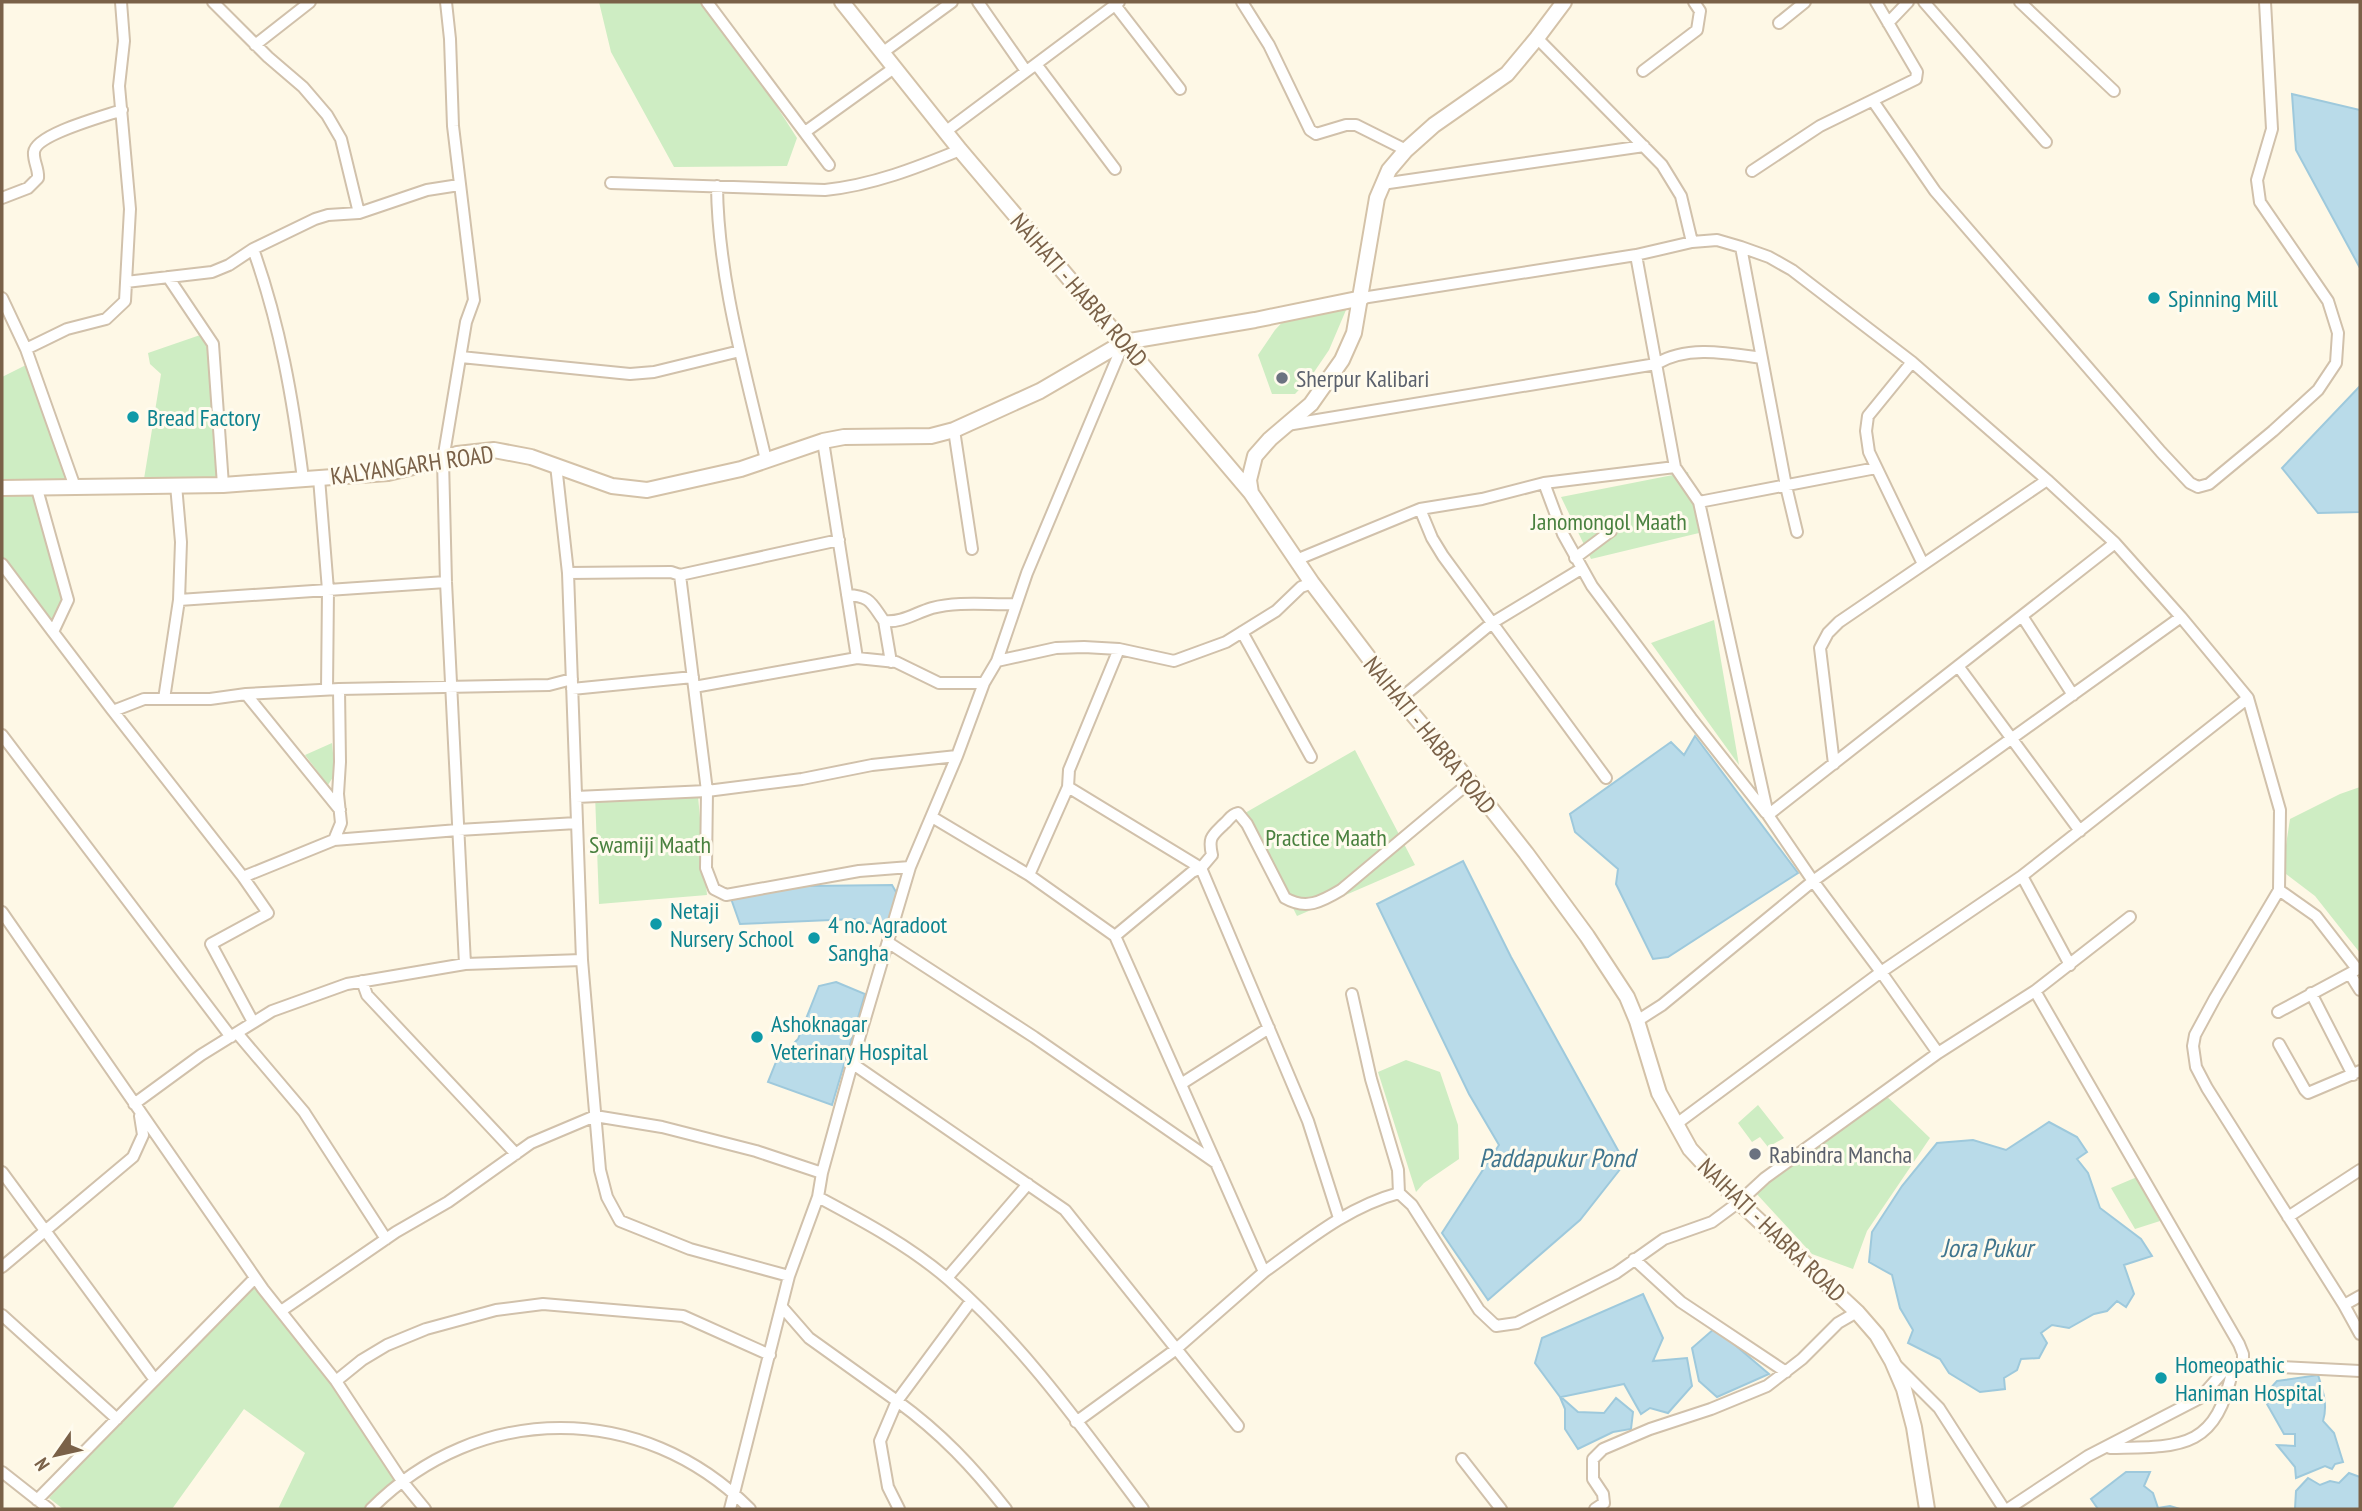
<svg xmlns="http://www.w3.org/2000/svg" width="2362" height="1511" viewBox="0 0 2362 1511" font-family="'PT Sans Narrow',sans-serif">
<style>
.green{fill:#ceedc3}
.water{fill:#b9dbe9;stroke:#9ec9dc;stroke-width:2}
.lines{fill:none;stroke-linecap:round;stroke-linejoin:round}
.minor-casing{stroke:#d1c1ab;stroke-width:14}
.secondary-casing{stroke:#d4c2a8;stroke-width:18}
.minor{stroke:#fff;stroke-width:10}
.secondary{stroke:#fff;stroke-width:14}
.culture-dot{fill:#0f9aa8;stroke:#fffbee;stroke-width:2.5}
.worship-dot{fill:#6b7280;stroke:#fffbee;stroke-width:2.5}
.labels{text-anchor:middle;dominant-baseline:central;stroke-width:6;stroke-linejoin:round;paint-order:stroke}
.street-label{font-size:24px;fill:#7a6148;stroke:#fffbee}
.culture-label{font-size:24px;fill:#0d838f;stroke:#fffbee;text-anchor:start}
.worship-label{font-size:24px;fill:#5b616d;stroke:#fffbee;text-anchor:start}
.park-label{font-size:24px;fill:#49813f;stroke:#fffbee}
.water-label{font-size:26px;font-style:italic;fill:#40768f;stroke:#fffbee}
</style>
<rect width="100%" height="100%" fill="#fef8e6"/>
<!-- green -->
<path class="green" d="M 599,2 L 701,2 L 747,60 L 797,138 L 787,166 L 674,167 L 611,52 Z
M 1349,303 L 1329,350 L 1310,378 L 1295,394 L 1272,394 L 1258,355 L 1275,330 L 1287,317 Z
M 206,333 L 223,433 L 223,485 L 143,485 L 161,374 L 150,364 L 148,353 Z
M 26,365 L 49,414 L 75,487 L 31,488 L 65,598 L 53,625 L 2,557 L 2,377 Z
M 1688,472 L 1699,533 L 1591,559 L 1561,497 Z
M 1714,620 L 1739,765 L 1651,643 Z
M 332,743 L 335,774 L 328,785 L 305,755 Z
M 1355,750 L 1415,865 L 1297,916 L 1245,813 Z
M 697,785 L 707,895 L 599,904 L 595,794 Z
M 2360,787 L 2360,953 L 2315,896 L 2282,871 L 2290,819 L 2340,794 Z
M 1406,1060 L 1440,1072 L 1458,1125 L 1459,1159 L 1424,1183 L 1416,1192 L 1378,1072 Z
M 1878,1088 L 1930,1138 L 1867,1231 L 1853,1269 L 1812,1254 L 1754,1191 Z
M 1758,1105 L 1784,1138 L 1768,1147 L 1760,1137 L 1752,1142 L 1738,1123 Z
M 2137,1177 L 2160,1221 L 2135,1229 L 2111,1188 Z
M 255,1278 L 402,1481 L 371,1509 L 278,1509 L 305,1453 L 244,1409 L 172,1509 L 63,1509 L 49,1498 Z"/>
<!-- water -->
<path class="water" d="M 2292,94 L 2360,110 L 2360,268 L 2296,150 Z
M 2360,386 L 2360,512 L 2318,513 L 2282,468 Z
M 1695,736 L 1798,873 L 1668,957 L 1653,959 L 1616,884 L 1618,869 L 1575,832 L 1570,814 L 1671,742 L 1684,755 Z
M 1463,861 L 1511,957 L 1625,1163 L 1580,1220 L 1488,1300 L 1442,1233 L 1499,1145 L 1469,1094 L 1377,904 Z
M 892,885 L 903,904 L 893,930 L 854,919 L 740,924 L 729,893 L 807,886 Z
M 836,982 L 865,994 L 832,1105 L 768,1082 L 776,1062 L 798,1039 L 819,986 Z
M 2049,1122 L 2077,1137 L 2087,1152 L 2077,1159 L 2088,1173 L 2100,1208 L 2141,1239 L 2152,1256 L 2124,1265 L 2134,1294 L 2126,1307 L 2117,1301 L 2107,1311 L 2094,1314 L 2069,1328 L 2052,1325 L 2041,1333 L 2047,1343 L 2039,1358 L 2021,1359 L 2017,1370 L 2004,1378 L 2005,1389 L 1980,1392 L 1949,1373 L 1940,1359 L 1908,1343 L 1913,1330 L 1900,1308 L 1892,1275 L 1869,1262 L 1872,1232 L 1902,1186 L 1937,1143 L 1973,1140 L 2006,1150 Z
M 1643,1294 L 1663,1338 L 1653,1361 L 1687,1358 L 1692,1386 L 1668,1413 L 1650,1408 L 1641,1414 L 1624,1384 L 1561,1397 L 1578,1412 L 1604,1413 L 1616,1398 L 1633,1412 L 1631,1429 L 1613,1432 L 1578,1449 L 1565,1429 L 1565,1409 L 1560,1397 L 1535,1363 L 1542,1338 Z
M 1715,1328 L 1769,1374 L 1717,1397 L 1699,1381 L 1692,1348 Z
M 2318,1375 C 2323,1391 2328,1405 2323,1421 L 2334,1433 L 2343,1462 L 2335,1464 L 2332,1469 L 2325,1466 L 2296,1478 L 2295,1467 L 2277,1445 L 2295,1446 L 2295,1434 L 2284,1434 L 2267,1404 L 2275,1392 L 2268,1391 L 2277,1381 Z
M 2126,1472 L 2150,1472 L 2144,1486 L 2153,1493 L 2158,1508 L 2170,1506 L 2180,1509 L 2098,1509 L 2091,1499 Z
M 2349,1473 L 2360,1477 L 2360,1509 L 2295,1509 L 2296,1491 L 2308,1478 L 2320,1485 L 2330,1481 L 2339,1483 Z"/>
<g class="lines">
<!-- minor casing -->
<g class="minor-casing">
<path id="minor" d="M 213,2 L 268,57 L 303,87 L 327,115 L 341,139 L 359,213
M 446,2 L 450,39 L 453,126 L 474,300 L 466,322 L 443,460 L 446,582 L 465,964
M 707,2 L 829,165
M 978,2 L 1026,71
M 1242,2 L 1269,45 L 1310,130 L 1316,134 L 1346,125 L 1356,125 L 1406,150
M 1924,2 L 2046,142
M 2020,2 L 2114,91
M 1115,5 L 1180,89
M 1779,23 L 1805,2
M 1888,23 L 1908,2
M 1537,38 L 1662,165 L 1681,196 L 1692,242
M 255,45 L 310,2
M 882,53 L 952,2
M 1036,64 L 1115,169
M 1643,71 L 1697,30 L 1700,11 L 1694,2
M 1873,101 L 1935,191 L 2161,452 L 2190,483 L 2198,487 L 2209,484 L 2273,431 L 2318,390 L 2336,363 L 2338,333 L 2328,301 L 2260,202 L 2257,180 L 2272,129 L 2265,2
M 805,132 L 894,68
M 945,132 L 1119,2
M 1752,171 L 1820,126 L 1916,79 L 1917,72 L 1876,2
M 611,183 L 825,190 C 873,185 916,168 960,150
M 1382,184 L 1644,146
M 717,186 C 718,278 745,370 766,460
M 2,198 L 28,188 L 38,178 C 39,169 33,161 34,152 C 36,134 105,116 122,110
M 1741,247 L 1786,486 L 1797,532
M 253,249 C 280,324 293,400 303,479
M 1636,255 L 1675,467 L 1699,502 L 1768,815
M 168,277 L 213,344 L 223,485
M 126,282 L 212,272 L 229,265 L 253,249 L 315,219 L 328,215 L 359,213 L 427,190 L 459,185
M 2,298 L 26,349 L 75,487
M 1362,298 L 1636,255 L 1692,242 L 1717,240 L 1741,247 L 1769,257 L 1792,270 L 1912,362 L 2047,480 L 2115,543
M 26,349 L 67,329 L 106,319 L 125,301 L 130,209 L 119,86 L 124,41 L 121,2
M 461,357 L 630,374 L 654,372 L 740,351
M 1912,362 L 1868,416 L 1866,431 L 1869,452 L 1923,564
M 1287,425 L 1656,364 C 1687,345 1727,353 1762,358
M 954,430 L 972,549
M 823,441 L 857,658 L 896,662 L 939,683 L 984,683
M 319,478 L 328,590 L 327,690
M 1544,483 L 1563,534 L 1592,586 L 1691,718 L 1766,813
M 1699,502 L 1876,468
M 1420,509 L 1432,538 L 1443,556 L 1606,778
M 2115,543 L 2181,617 L 2248,698 L 2022,876 L 1881,972 L 1813,881 L 1768,815 Z
M 1575,558 L 1611,531
M 1296,560 L 1420,509 L 1482,499 L 1544,483 L 1675,467
M 2,564 L 53,632 L 68,600 L 37,489
M 568,573 L 671,572 L 680,575 L 707,791 L 706,868 L 714,889 L 726,895 L 859,871 L 910,867
M 680,575 L 839,540
M 847,595 C 871,596 871,603 884,621 C 902,623 915,613 932,608 C 959,601 988,605 1016,604
M 179,600 L 446,582
M 2022,616 L 2073,695
M 884,621 L 891,662
M 53,632 L 113,711 L 144,699 L 210,699 L 246,694 L 339,689 L 549,685 L 572,679
M 1242,632 L 1311,757
M 997,661 L 1056,648 L 1084,647 L 1119,649 L 1174,661 L 1226,642 L 1276,611 L 1301,587 L 1312,583
M 1958,666 L 2080,831
M 694,687 L 857,658
M 572,689 L 693,677
M 246,694 L 340,810
M 2248,698 L 2280,810 L 2279,890 L 2215,998 L 2195,1035 L 2193,1046 L 2196,1067 L 2207,1088 L 2344,1305 L 2360,1334
M 164,699 L 179,600 L 181,542 L 176,485
M 1400,699 L 1492,623 L 1581,569
M 113,711 L 243,877 L 268,913 L 211,944 L 253,1022
M 2,735 L 231,1037
M 1834,764 L 1820,648 L 1828,633 L 1839,622 L 2047,480
M 1068,787 L 1201,868 L 1212,855 C 1208,837 1212,836 1224,824 C 1230,819 1230,815 1238,813 L 1247,824 L 1285,898 C 1306,910 1321,902 1341,890 L 1470,782
M 576,797 L 707,791 L 802,779 L 872,765 L 957,756
M 932,817 L 1029,875 L 1115,936 L 1215,1161
M 334,840 L 458,830 L 577,823
M 1029,875 L 1068,787 L 1069,770 L 1119,649
M 2022,876 L 2070,965
M 243,877 L 334,840 L 341,823 L 338,794 L 340,762 L 339,689
M 2279,890 L 2316,916 L 2357,969
M 2,912 L 263,1289 L 336,1381 L 402,1481 L 425,1509
M 1115,936 L 1192,872 L 1201,868 L 1308,1121 L 1339,1218
M 889,943 L 1034,1037 L 1216,1163 L 1264,1272 L 1175,1350 L 1076,1422
M 582,960 L 600,1170 L 607,1197 L 620,1221 L 690,1249 L 789,1276
M 2350,974 L 2360,990
M 362,981 L 367,995 L 516,1154
M 2035,991 L 2239,1344 L 2243,1354 L 2243,1365
M 2311,993 L 2353,1075
M 1352,994 L 1371,1079 L 1398,1170 L 1399,1193
M 2278,1012 L 2360,968
M 1637,1021 L 1662,1005 L 1813,881 L 2181,617
M 237,1033 L 304,1112 L 386,1239
M 2279,1044 L 2305,1090 L 2308,1093 L 2360,1071
M 853,1064 L 1065,1210 L 1238,1426
M 1181,1084 L 1269,1028
M 134,1104 L 201,1055 L 272,1011 L 347,984 L 465,964 L 582,960 L 568,573 L 556,465
M 1675,1125 L 1881,972 L 1938,1053
M 2,1172 L 155,1380
M 818,1197 C 863,1221 910,1246 949,1280 C 1025,1346 1083,1429 1143,1509
M 2288,1217 L 2360,1170
M 1634,1259 L 1681,1302 L 1786,1372
M 2,1267 L 133,1157 L 143,1135 L 140,1116
M 1264,1272 C 1307,1241 1347,1207 1399,1193 L 1412,1205 L 1479,1310 L 1496,1326 L 1517,1323 L 1616,1273 L 1664,1239 L 1712,1222 L 1739,1202 L 1765,1178 L 1938,1053 L 2035,991 L 2130,917
M 947,1278 L 1028,1184
M 2344,1305 L 2360,1296
M 782,1307 L 809,1338 L 897,1401 L 971,1301
M 281,1311 L 396,1232 L 448,1202 L 531,1143 L 595,1116 L 662,1127 L 756,1151 L 822,1173
M 2,1315 L 117,1419
M 1895,1364 L 1939,1408 L 2004,1509
M 336,1381 L 362,1360 L 387,1345 L 426,1329 L 496,1310 L 543,1304 L 683,1316 L 770,1355
M 2110,1448 C 2184,1447 2216,1449 2233,1368
M 1462,1459 L 1501,1509
M 2,1472 L 49,1509
M 37,1500 L 255,1278
M 371,1509 C 478,1401 643,1401 750,1509
M 730,1509 L 789,1276 L 818,1197 L 822,1173 L 859,1039 L 910,867 L 957,756 L 984,683 L 997,661 L 1027,573 L 1124,342
M 899,1509 L 888,1487 L 880,1441 L 897,1401 C 941,1433 973,1467 1006,1509
M 1595,1509 L 1604,1503 L 1603,1494 L 1593,1479 L 1593,1459 L 1603,1449 L 1650,1429 L 1711,1409 L 1767,1386 L 1802,1359 L 1838,1323 L 1857,1312
M 2008,1509 L 2088,1456 L 2200,1398 L 2222,1373 L 2226,1369 L 2243,1365 L 2360,1371"/>
</g>
<!-- secondary casing -->
<g class="secondary-casing">
<path id="secondary" d="M 842,2 L 960,150 L 1251,493 L 1312,583 L 1400,699 L 1470,782 L 1526,853 L 1587,936 L 1627,997 L 1637,1021 L 1659,1093 L 1690,1149 L 1739,1202 L 1857,1312 L 1877,1335 L 1892,1361 L 1904,1389 L 1914,1427 L 1927,1509
M 2,488 L 223,485 L 388,473 L 443,460 L 457,454 L 494,450 L 531,457 L 612,486 L 647,490 L 741,469 L 823,441 L 844,437 L 931,436 L 954,430 L 1040,391 L 1124,342 L 1255,320 L 1362,298
M 1251,493 L 1249,480 L 1255,456 L 1270,439 L 1311,404 L 1342,360 L 1354,333 L 1377,198 L 1389,170 L 1406,150 L 1434,125 L 1507,74 L 1537,38 L 1564,2"/>
</g>
<!-- minor -->
<use href="#minor" class="minor"/>
<!-- secondary -->
<use href="#secondary" class="secondary"/>
</g>
<!-- markers -->
<g class="culture-dot">
<circle cx="2154" cy="298" r="7"/>
<circle cx="133" cy="417" r="7"/>
<circle cx="656" cy="924" r="7"/>
<circle cx="814" cy="938" r="7"/>
<circle cx="757" cy="1037" r="7"/>
<circle cx="2161" cy="1378" r="7"/>
</g>
<g class="worship-dot">
<circle cx="1282" cy="378" r="7"/>
<circle cx="1755" cy="1154" r="7"/>
</g>
<g class="labels">
<!-- street labels -->
<g class="street-label">
<text transform="translate(1079 290) rotate(49)">NAIHATI - HABRA ROAD</text>
<text transform="translate(412 465) rotate(-8)">KALYANGARH ROAD</text>
<text transform="translate(1430 735) rotate(51)">NAIHATI - HABRA ROAD</text>
<text transform="translate(1772 1230) rotate(44)">NAIHATI - HABRA ROAD</text>
</g>
<!-- culture labels -->
<g class="culture-label">
<text x="2168" y="298">Spinning Mill</text>
<text x="147" y="417">Bread Factory</text>
<text x="670" y="910">Netaji<tspan x="670" dy="28">Nursery School</tspan></text>
<text x="828" y="924">4 no. Agradoot<tspan x="828" dy="28">Sangha</tspan></text>
<text x="771" y="1023">Ashoknagar<tspan x="771" dy="28">Veterinary Hospital</tspan></text>
<text x="2175" y="1364">Homeopathic<tspan x="2175" dy="28">Haniman Hospital</tspan></text>
</g>
<!-- worship labels -->
<g class="worship-label">
<text x="1296" y="378">Sherpur Kalibari</text>
<text x="1769" y="1154">Rabindra Mancha</text>
</g>
<!-- park labels -->
<g class="park-label">
<text x="1609" y="521">Janomongol Maath</text>
<text x="1326" y="837">Practice Maath</text>
<text x="650" y="844">Swamiji Maath</text>
</g>
<!-- water labels -->
<g class="water-label">
<text x="1557" y="1157">Paddapukur Pond</text>
<text x="1987" y="1247">Jora Pukur</text>
</g>
</g>
<!-- border -->
<rect width="2362" height="1511" fill="none" stroke="#7a6148" stroke-width="7"/>
<!-- north arrow -->
<g transform="translate(56 1455) rotate(236)" stroke="#fffbee" stroke-width="5" paint-order="stroke">
<path d="M0-5L12 26L0 18L-12 26Z" fill="#7a6148"/>
<text y="-10" font-size="19" font-weight="bold" text-anchor="middle" fill="#7a6148">N</text>
</g>
</svg>
